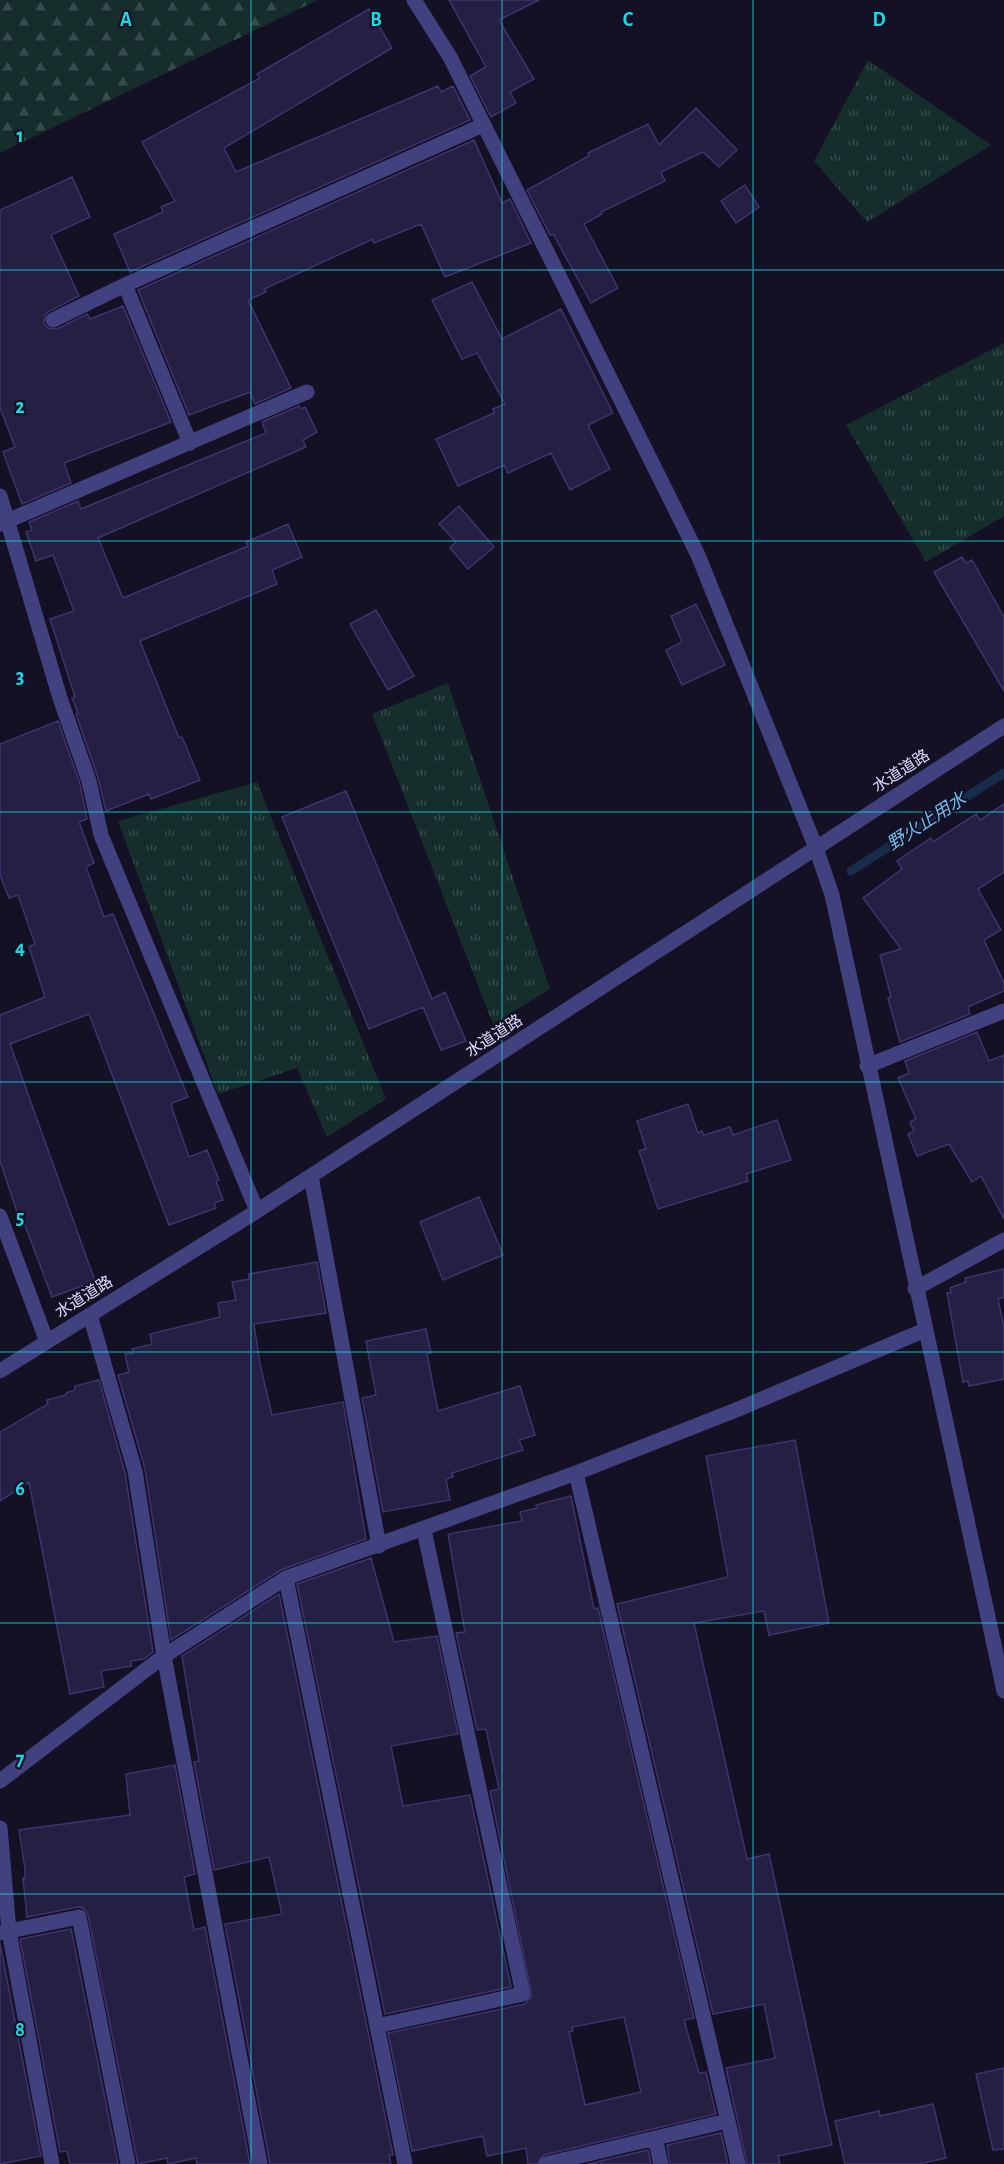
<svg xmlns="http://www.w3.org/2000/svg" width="1004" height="2164" viewBox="0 0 1004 2164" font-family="'Alegreya Sans','Noto Sans JP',sans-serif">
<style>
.grass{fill:url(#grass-tufts)}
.forest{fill:url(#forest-firs)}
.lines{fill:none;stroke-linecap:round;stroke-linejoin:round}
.stream{stroke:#162c4a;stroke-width:9}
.building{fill:#251f44;stroke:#3d346d;stroke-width:1.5;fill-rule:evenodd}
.minor{stroke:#41417f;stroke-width:15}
.grid{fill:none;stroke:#18dbe7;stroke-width:1.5;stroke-opacity:0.55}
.labels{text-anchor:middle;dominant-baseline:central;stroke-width:4.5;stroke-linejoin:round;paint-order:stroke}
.street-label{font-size:16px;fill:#dbd9fb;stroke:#141124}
.water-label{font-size:18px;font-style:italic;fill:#71bbf1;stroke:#141124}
.grid-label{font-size:20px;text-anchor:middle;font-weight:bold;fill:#18dbe7;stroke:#141124;stroke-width:4.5;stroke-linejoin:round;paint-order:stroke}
</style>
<defs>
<pattern id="grass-tufts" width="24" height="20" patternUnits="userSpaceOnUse" patternTransform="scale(1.5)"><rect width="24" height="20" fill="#152e2c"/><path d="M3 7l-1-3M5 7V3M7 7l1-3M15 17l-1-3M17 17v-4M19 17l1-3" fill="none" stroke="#364c4c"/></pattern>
<pattern id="forest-firs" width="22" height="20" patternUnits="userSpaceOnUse" patternTransform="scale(1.5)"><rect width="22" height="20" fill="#152e2c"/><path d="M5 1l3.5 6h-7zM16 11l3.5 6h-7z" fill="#364c4c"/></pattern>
</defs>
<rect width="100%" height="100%" fill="#141124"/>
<!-- grass -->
<path class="grass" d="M 868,60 L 991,145 L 867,222 L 814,161 Z
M 1004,343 L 1004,516 L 926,562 L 846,425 Z
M 448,683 L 550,989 L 493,1024 L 372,714 Z
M 257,782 L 386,1099 L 327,1137 L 297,1068 L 218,1094 L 118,821 Z"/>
<!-- forest -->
<path class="forest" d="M 0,0 L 318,0 L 0,153 Z"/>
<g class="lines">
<!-- stream -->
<path class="stream" d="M 851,871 L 1004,773"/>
</g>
<!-- building -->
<path class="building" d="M 449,0 L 539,0 L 499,20 L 534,79 L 510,92 L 516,103 L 491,117 L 470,76 L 486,67 Z
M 369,9 L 392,48 L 224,148 L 236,172 L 438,86 L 441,92 L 453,86 L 470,120 L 130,272 L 114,234 L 163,212 L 161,207 L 175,201 L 142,142 L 260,78 L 257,74 Z
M 696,108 L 737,150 L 719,167 L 703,152 L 661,172 L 665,181 L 601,212 L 602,214 L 584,224 L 618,288 L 591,303 L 553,234 L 550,235 L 527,190 L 589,156 L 588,153 L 648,124 L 659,145 Z
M 474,140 L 502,203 L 510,199 L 531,243 L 445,277 L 421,224 L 374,243 L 373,239 L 264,289 L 266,292 L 248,300 L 291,388 L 255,404 L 250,392 L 189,415 L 138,290 Z
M 72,177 L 90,217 L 51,235 L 79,296 L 48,312 L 45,315 L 44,324 L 48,328 L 57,329 L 87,314 L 90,319 L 123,306 L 171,422 L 64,463 L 71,483 L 22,504 L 3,452 L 15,447 L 0,408 L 0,210 Z
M 745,185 L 759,207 L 736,223 L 721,201 Z
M 472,282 L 502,339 L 561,309 L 613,413 L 588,425 L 610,469 L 570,490 L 551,453 L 508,473 L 504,465 L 458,486 L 436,439 L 494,413 L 493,409 L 505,404 L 477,353 L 462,359 L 432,300 Z
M 299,406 L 301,409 L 305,407 L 317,432 L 303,440 L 306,447 L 98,538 L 123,598 L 248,546 L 246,542 L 288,524 L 302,557 L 272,570 L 277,584 L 140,641 L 179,738 L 182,737 L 200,780 L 151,799 L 149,794 L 106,811 L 98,778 L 76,714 L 78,713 L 72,698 L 75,697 L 50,619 L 74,611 L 53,555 L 36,561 L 26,532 L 32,530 L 29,522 L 78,501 L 81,509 L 266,433 L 262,422 Z
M 459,506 L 494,547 L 468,569 L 450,548 L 456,542 L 439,524 Z
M 962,557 L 966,563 L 972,560 L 1004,617 L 1004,691 L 934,572 Z
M 696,604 L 725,665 L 682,685 L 666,650 L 682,642 L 671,616 Z
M 376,610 L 414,676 L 388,690 L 350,624 Z
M 58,721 L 80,784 L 87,819 L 79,822 L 94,863 L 86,867 L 104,917 L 113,914 L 188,1097 L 172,1103 L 172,1108 L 189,1157 L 207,1150 L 219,1180 L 216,1181 L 223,1200 L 214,1203 L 216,1208 L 169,1225 L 89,1014 L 10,1044 L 95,1281 L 52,1297 L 23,1220 L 20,1221 L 0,1161 L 0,1015 L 45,997 L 29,947 L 35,944 L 18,895 L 9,898 L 0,875 L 0,744 Z
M 346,791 L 432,999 L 445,992 L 466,1041 L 441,1050 L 423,1007 L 369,1029 L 282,817 Z
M 1004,804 L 1004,872 L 978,889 L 1001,930 L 984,940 L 1004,983 L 1004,991 L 968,1007 L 970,1014 L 900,1042 L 888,998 L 891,997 L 880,955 L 901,949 L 863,898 L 902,869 L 897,861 L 931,838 L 933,842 L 976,814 L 980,820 Z
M 977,1032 L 989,1061 L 1004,1055 L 1004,1219 L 981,1176 L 972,1182 L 949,1144 L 917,1156 L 908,1134 L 914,1131 L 910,1122 L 916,1119 L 898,1078 L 909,1073 L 905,1061 Z
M 688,1104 L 698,1133 L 702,1131 L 704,1135 L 730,1127 L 733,1135 L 777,1120 L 791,1160 L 746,1174 L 748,1181 L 658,1209 L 639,1151 L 646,1149 L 637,1121 Z
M 479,1197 L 503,1255 L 443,1280 L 420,1222 Z
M 317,1262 L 326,1313 L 254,1324 L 260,1364 L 272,1415 L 343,1402 L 366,1539 L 281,1570 L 171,1640 L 145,1469 L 118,1375 L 129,1372 L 125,1354 L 133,1353 L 132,1349 L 152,1344 L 150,1334 L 220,1317 L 218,1303 L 236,1300 L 232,1282 L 249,1279 L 249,1274 Z
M 1004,1269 L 1004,1297 L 998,1299 L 1004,1327 L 1004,1379 L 969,1386 L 968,1381 L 963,1382 L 947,1293 L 951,1293 L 950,1288 L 966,1282 L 965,1278 Z
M 426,1329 L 431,1353 L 427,1354 L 438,1411 L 520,1386 L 535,1435 L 519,1440 L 523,1450 L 452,1473 L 453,1477 L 446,1479 L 450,1500 L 383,1512 L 362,1398 L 376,1395 L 366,1341 Z
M 99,1380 L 125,1473 L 153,1652 L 144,1659 L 131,1661 L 131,1666 L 101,1671 L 104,1687 L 70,1694 L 29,1482 L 0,1501 L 0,1432 L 48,1404 L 47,1400 L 66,1395 L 66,1393 L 75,1390 L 75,1386 Z
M 795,1440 L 829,1623 L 769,1635 L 764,1611 L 694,1623 L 747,1859 L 769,1854 L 832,2145 L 778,2156 L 780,2164 L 747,2164 L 726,2068 L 775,2058 L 764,2004 L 713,2014 L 617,1604 L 728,1577 L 706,1456 Z
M 571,1496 L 594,1609 L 598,1608 L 694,2018 L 684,2020 L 699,2073 L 706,2072 L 716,2114 L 544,2155 L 537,2164 L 528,2164 L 526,2148 L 487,2156 L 483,2136 L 412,2151 L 388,2033 L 525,2004 L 532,1996 L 490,1791 L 499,1789 L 486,1729 L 477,1730 L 456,1633 L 465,1632 L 448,1534 L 522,1521 L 520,1512 L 537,1508 L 536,1505 ZM 624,2017 L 641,2092 L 585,2105 L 569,2032 L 573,2031 L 572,2027 Z
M 371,1558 L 394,1642 L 437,1636 L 458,1734 L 391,1746 L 403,1806 L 470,1795 L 511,1987 L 385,2014 L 297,1584 Z
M 279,1594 L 393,2155 L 389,2155 L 391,2164 L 270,2164 L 225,1924 L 282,1914 L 269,1857 L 214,1870 L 194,1762 L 199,1761 L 182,1656 Z
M 175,1765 L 195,1874 L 184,1877 L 194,1930 L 205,1927 L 250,2164 L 197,2164 L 196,2158 L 168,2164 L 167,2158 L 138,2164 L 88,1915 L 83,1908 L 78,1907 L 27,1917 L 23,1878 L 25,1878 L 25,1869 L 19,1830 L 130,1815 L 126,1774 Z
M 71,1929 L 118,2164 L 70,2164 L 67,2151 L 60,2152 L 20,1939 Z
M 0,1943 L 41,2156 L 0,2164 Z
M 1004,2068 L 1004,2149 L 993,2150 L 976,2074 Z
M 933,2104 L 946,2158 L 919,2164 L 845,2164 L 835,2121 L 879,2111 L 880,2116 Z
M 721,2133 L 728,2164 L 670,2164 L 667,2145 Z
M 648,2150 L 651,2164 L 588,2164 Z"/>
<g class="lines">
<!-- minor -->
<path class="minor" d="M 414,0 L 450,57 L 698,555 L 816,848 L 832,895 L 1004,1691
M 125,285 L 190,443
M 53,320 L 125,285 L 483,125
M 0,496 L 60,698 L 89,781 L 101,835 L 257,1211
M 0,524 L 307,392
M 867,1066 L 1004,1011
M 311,1176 L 379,1546
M 0,1216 L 47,1342
M 915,1289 L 1004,1240
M 90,1315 L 135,1471 L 164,1656 L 260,2164
M 0,1371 L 257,1211 L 1004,726
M 576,1473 L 738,2164
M 286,1578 L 405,2164
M 0,1781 L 164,1656 L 286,1578 L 576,1473 L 736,1410 L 925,1330
M 0,1828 L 9,1931 L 52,2164
M 0,1933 L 79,1917 L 128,2164
M 377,2026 L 523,1994 L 424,1530
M 655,2138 L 661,2164
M 546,2164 L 727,2121"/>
</g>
<!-- grid -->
<path class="grid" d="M 251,0 L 251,2164M 502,0 L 502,2164M 753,0 L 753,2164M 0,270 L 1004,270M 0,541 L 1004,541M 0,812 L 1004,812M 0,1082 L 1004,1082M 0,1352 L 1004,1352M 0,1623 L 1004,1623M 0,1894 L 1004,1894"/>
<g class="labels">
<!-- street labels -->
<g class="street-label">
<text transform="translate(901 771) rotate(-33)">水道道路</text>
<text transform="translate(494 1036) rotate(-33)">水道道路</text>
<text transform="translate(84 1297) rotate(-32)">水道道路</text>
</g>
<!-- water labels -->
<g class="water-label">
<text transform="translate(927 822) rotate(-33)">野火止用水</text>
</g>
</g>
<g class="grid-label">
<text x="126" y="26">A</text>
<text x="376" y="26">B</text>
<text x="628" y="26">C</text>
<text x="879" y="26">D</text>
<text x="20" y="142">1</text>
<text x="20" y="413">2</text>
<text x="20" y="683">3</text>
<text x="20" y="954">4</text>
<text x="20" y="1224">5</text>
<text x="20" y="1495">6</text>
<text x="20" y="1765">7</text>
<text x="20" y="2036">8</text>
</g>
</svg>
